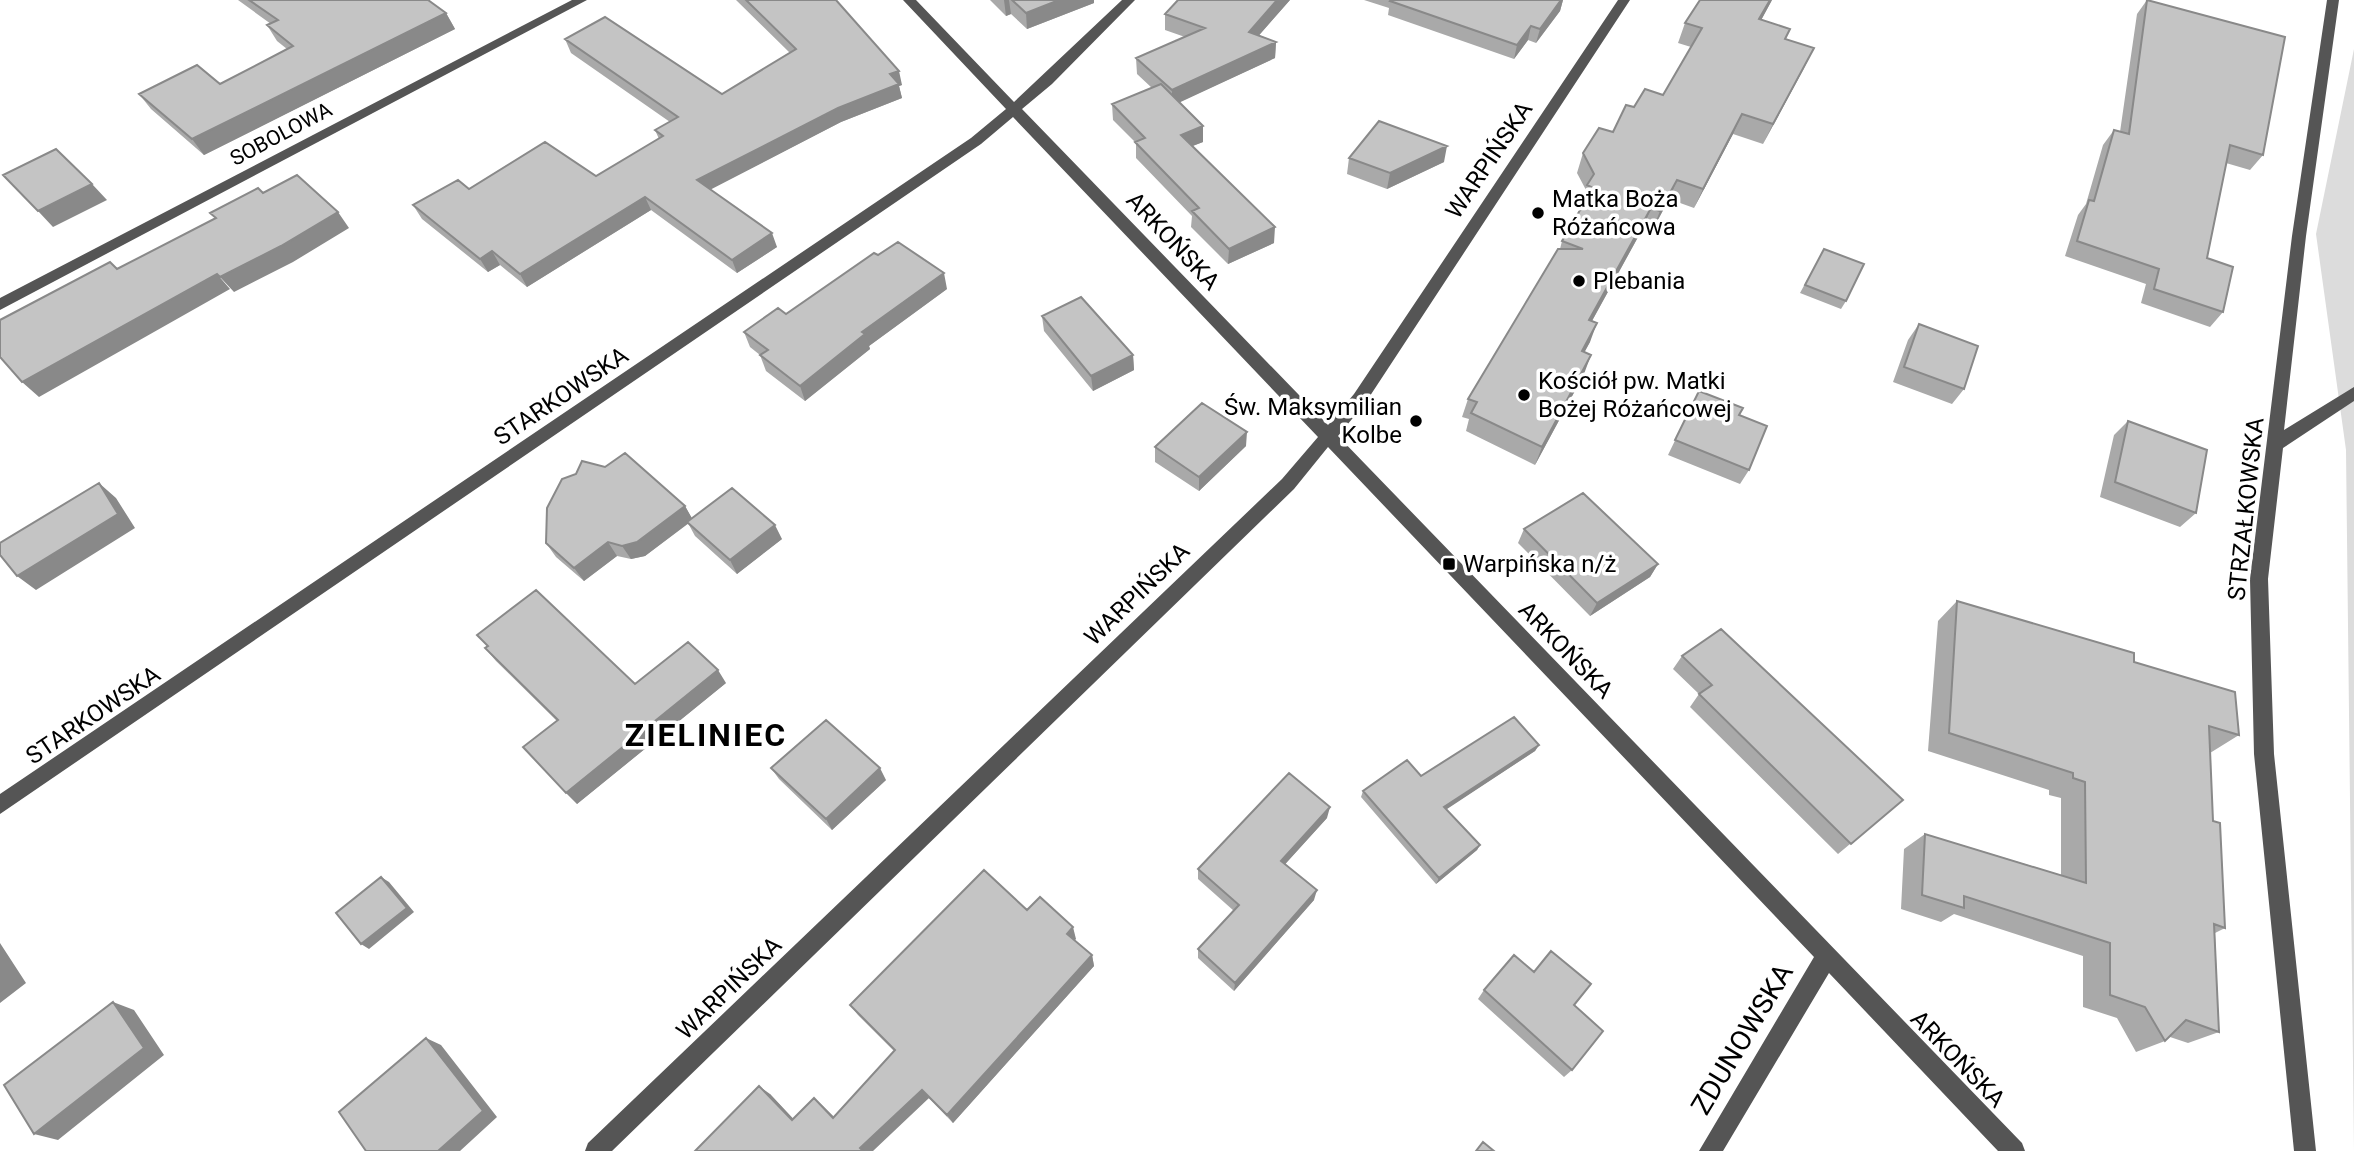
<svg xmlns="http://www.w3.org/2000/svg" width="2354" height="1151" viewBox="0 0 2354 1151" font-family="Roboto,sans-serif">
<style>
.green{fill:#dcdcdc}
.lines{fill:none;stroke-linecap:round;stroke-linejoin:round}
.minor{fill:#555;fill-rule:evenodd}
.wall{fill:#a9a9a9}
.shaded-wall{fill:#898989}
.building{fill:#c4c4c4;stroke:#898989;stroke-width:2}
.poi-dot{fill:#000;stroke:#fff;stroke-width:2.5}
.labels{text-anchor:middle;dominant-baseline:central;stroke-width:7;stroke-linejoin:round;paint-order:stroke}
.far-street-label{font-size:21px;fill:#000;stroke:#fff}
.street-label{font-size:24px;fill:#000;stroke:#fff}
.poi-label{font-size:24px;fill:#000;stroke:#fff;text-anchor:start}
.near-street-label{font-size:28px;fill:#000;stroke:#fff}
.district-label{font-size:32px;font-weight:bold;letter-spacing:2px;fill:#000;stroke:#fff}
</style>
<rect width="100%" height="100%" fill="#fff"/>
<!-- green -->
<path class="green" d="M 2354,49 L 2354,1151 L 2346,450 L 2316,234 Z"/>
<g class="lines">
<!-- minor -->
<path class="minor" d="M 572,0 L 587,0 L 0,310 L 0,298 Z
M 903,0 L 916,0 L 1014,102 L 1122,0 L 1135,0 L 1052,84 L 1022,109 L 1328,425 L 1354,394 L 1618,0 L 1630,0 L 1366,402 L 1338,436 L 2022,1143 L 2025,1151 L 1998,1151 L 1829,973 L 1723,1151 L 1699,1151 L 1814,957 L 1328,447 L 1294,489 L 612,1151 L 585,1151 L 588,1143 L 1282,479 L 1318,437 L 1013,117 L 981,144 L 0,814 L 0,794 L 971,138 L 1006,109 Z
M 2327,0 L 2339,0 L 2306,236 L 2284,430 L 2354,387 L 2354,401 L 2283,448 L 2268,579 L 2274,754 L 2316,1151 L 2294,1151 L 2254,754 L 2250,579 L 2292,236 Z"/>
</g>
<!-- wall -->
<path class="wall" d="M 238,0 L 428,0 L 446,13 L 455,29 L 204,155 L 151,109 L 139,94 L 220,84 L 287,49 L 277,41 L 267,25 L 271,24 Z
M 736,0 L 836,0 L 902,85 L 899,86 L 902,98 L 841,122 L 710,189 L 777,247 L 737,273 L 651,210 L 527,287 L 500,265 L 488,272 L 422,219 L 413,205 L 469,189 L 596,176 L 659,139 L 655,130 L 670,122 L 571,53 L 565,39 L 722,94 L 790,53 Z
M 990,0 L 1094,0 L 1094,3 L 1027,29 L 1011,14 L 1006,16 Z
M 1290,0 L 1259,35 L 1276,42 L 1275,58 L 1179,102 L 1203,142 L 1192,146 L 1274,243 L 1228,264 L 1191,227 L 1192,216 L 1136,158 L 1136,143 L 1113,120 L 1112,104 L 1152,88 L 1137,74 L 1136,58 L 1185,37 L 1165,30 L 1165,14 Z
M 1364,0 L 1563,0 L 1560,11 L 1536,43 L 1528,40 L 1514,59 L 1388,15 L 1389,8 Z
M 1772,0 L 1761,20 L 1790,29 L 1785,39 L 1804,68 L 1763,144 L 1733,134 L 1694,208 L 1669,199 L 1652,231 L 1643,228 L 1592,321 L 1590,342 L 1584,352 L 1584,374 L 1535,465 L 1466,431 L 1469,419 L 1462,417 L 1468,399 L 1560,249 L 1562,241 L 1583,206 L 1580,205 L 1586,190 L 1577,173 L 1583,153 L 1613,132 L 1634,107 L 1663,95 L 1691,47 L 1678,43 L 1685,23 Z
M 2147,0 L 2263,155 L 2250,170 L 2226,163 L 2207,258 L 2223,312 L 2210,327 L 2141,303 L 2146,284 L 2065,256 L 2078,215 L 2086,204 L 2103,145 L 2114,130 L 2120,132 L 2137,14 Z
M 1349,158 L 1444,162 L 1387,189 L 1347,174 Z
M 1824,249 L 1846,301 L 1841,309 L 1800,293 Z
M 947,289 L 869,346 L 870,349 L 805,401 L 766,371 L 760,355 L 750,347 L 744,332 Z
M 1042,316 L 1133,355 L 1134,370 L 1093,391 L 1044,331 Z
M 1919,324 L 1964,389 L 1952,404 L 1893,382 L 1908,340 Z
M 1699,391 L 1739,415 L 1749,470 L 1740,484 L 1668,455 Z
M 2128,421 L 2196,513 L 2180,527 L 2100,497 L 2114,435 Z
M 1246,446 L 1199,491 L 1155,462 L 1155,447 Z
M 685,506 L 692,519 L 782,539 L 737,574 L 695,536 L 688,523 L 645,556 L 631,559 L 617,556 L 584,581 L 556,557 L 546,543 Z
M 1524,529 L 1658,564 L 1650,577 L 1590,616 L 1518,543 Z
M 1957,601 L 2134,662 L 2239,735 L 2210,753 L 2213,821 L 2225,928 L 2215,933 L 2219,1032 L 2188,1043 L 2170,1037 L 2165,1041 L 2136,1052 L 2117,1018 L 2083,1007 L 2083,956 L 1954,914 L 1941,922 L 1901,909 L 1904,849 L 1925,834 L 2061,875 L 2061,798 L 2049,795 L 2049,790 L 1928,751 L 1938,621 Z
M 477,635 L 635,684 L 726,683 L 577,804 L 557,721 L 496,661 L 485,648 L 487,646 Z
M 1682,656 L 1903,800 L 1838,854 L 1690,707 L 1699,694 L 1673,669 Z
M 1539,745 L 1535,751 L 1446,809 L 1480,845 L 1477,850 L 1436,884 L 1361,797 L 1363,791 Z
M 771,768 L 886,780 L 832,830 L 779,779 Z
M 1327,818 L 1285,864 L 1314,900 L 1234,991 L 1198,958 L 1198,949 L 1234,911 L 1198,879 L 1198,869 Z
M 1027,910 L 1076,939 L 1074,940 L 1092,955 L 1094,966 L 953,1123 L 929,1098 L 695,1151 L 770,1094 L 793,1119 L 814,1098 L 834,1117 L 894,1051 L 858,1015 L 850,1005 Z
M 1484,990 L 1574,1005 L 1572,1070 L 1564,1077 L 1478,999 Z"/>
<!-- shaded-wall -->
<path class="shaded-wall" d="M 1004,0 L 1009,0 L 1011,14 L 1006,16 Z
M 1059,0 L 1094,0 L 1094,3 L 1027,29 L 1026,13 Z
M 1277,0 L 1290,0 L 1248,48 L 1249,32 Z
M 1561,0 L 1563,0 L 1560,11 L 1536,43 L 1540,29 Z
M 1770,0 L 1772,0 L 1751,39 L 1759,19 Z
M 446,13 L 455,29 L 204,155 L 192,139 Z
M 1531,26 L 1528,40 L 1514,59 L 1517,45 Z
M 1276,42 L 1275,58 L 1172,106 L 1172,90 Z
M 1814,48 L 1804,68 L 1763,144 L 1773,124 Z
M 899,71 L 902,85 L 899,86 L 902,98 L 841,122 L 702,194 L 697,180 L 890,74 Z
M 1742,114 L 1733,134 L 1694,208 L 1703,189 Z
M 1203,126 L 1203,142 L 1180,151 L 1181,135 Z
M 1447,146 L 1444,162 L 1387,189 L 1390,173 Z
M 1677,180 L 1669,199 L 1652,231 L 1660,211 Z
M 92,184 L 107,200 L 53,227 L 38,211 Z
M 645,197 L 651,210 L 527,287 L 520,274 Z
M 1651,208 L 1643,228 L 1582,339 L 1589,320 Z
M 338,212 L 349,228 L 293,262 L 234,292 L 220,277 Z
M 1275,227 L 1274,243 L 1228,264 L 1229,249 Z
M 772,233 L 777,247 L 737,273 L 732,260 Z
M 492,251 L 500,265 L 488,272 L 480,259 Z
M 944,273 L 947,289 L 869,346 L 870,349 L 805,401 L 800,386 L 862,332 Z
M 217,274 L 230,289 L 39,397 L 22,382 Z
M 1597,323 L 1590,342 L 1575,370 L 1582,351 Z
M 1133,355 L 1134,370 L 1093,391 L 1091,376 Z
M 1591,355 L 1584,374 L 1535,465 L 1542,447 Z
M 1247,432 L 1246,446 L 1199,491 L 1199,477 Z
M 99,483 L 116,498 L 135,528 L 36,590 L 17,576 Z
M 685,506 L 693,520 L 645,556 L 631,559 L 622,546 Z
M 775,525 L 782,539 L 737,574 L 730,560 Z
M 608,542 L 617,556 L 584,581 L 574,568 Z
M 1658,564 L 1650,577 L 1590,616 L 1597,603 Z
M 718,670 L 726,683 L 577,804 L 566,793 Z
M 1539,745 L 1535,751 L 1441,813 L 1444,807 Z
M 880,768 L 886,780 L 832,830 L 826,819 Z
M 1330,807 L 1327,818 L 1279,871 L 1281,861 Z
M 1480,845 L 1477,850 L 1436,884 L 1439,878 Z
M 381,877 L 389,882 L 414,912 L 369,949 L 361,944 Z
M 1317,890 L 1314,900 L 1234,991 L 1235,983 Z
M 1073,927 L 1076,939 L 1069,945 L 1067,934 Z
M 0,943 L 26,983 L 0,1003 Z
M 1092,955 L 1094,966 L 953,1123 L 947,1115 Z
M 113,1002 L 134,1010 L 164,1055 L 58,1140 L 34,1134 Z
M 426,1038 L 441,1045 L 497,1117 L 460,1151 L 438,1151 Z
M 759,1086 L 770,1094 L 802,1128 L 792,1120 Z
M 922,1090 L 929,1098 L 873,1151 L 863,1151 L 860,1148 Z
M 814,1098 L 823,1106 L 842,1125 L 833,1118 Z"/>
<!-- building -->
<path class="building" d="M 249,0 L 428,0 L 446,13 L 192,139 L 139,94 L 197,65 L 220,84 L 293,46 L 267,25 L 278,20 Z
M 746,0 L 836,0 L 899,71 L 890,74 L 899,84 L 838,108 L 697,180 L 772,233 L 732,260 L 645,197 L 520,274 L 492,251 L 480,259 L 413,205 L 458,180 L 469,189 L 545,142 L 596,176 L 663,136 L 655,130 L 678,117 L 565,39 L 605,17 L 722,94 L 796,49 Z
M 1012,0 L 1059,0 L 1026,13 Z
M 1178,0 L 1277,0 L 1249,32 L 1276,42 L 1172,90 L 1136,58 L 1205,28 L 1165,14 Z
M 1391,0 L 1561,0 L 1540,29 L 1531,26 L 1517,45 L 1390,1 Z
M 1700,0 L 1770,0 L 1759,19 L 1790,29 L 1785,39 L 1814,48 L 1773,124 L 1742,114 L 1703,189 L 1677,180 L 1660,211 L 1651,208 L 1589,320 L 1597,323 L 1582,351 L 1591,355 L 1542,447 L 1471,413 L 1477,402 L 1468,399 L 1558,249 L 1583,249 L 1562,241 L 1593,188 L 1587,185 L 1594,174 L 1583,153 L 1599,128 L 1613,132 L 1626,105 L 1634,107 L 1645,89 L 1663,95 L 1702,28 L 1685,23 Z
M 2147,0 L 2285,37 L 2263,155 L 2230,145 L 2207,258 L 2233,267 L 2223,312 L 2154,289 L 2159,269 L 2077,241 L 2089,200 L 2094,201 L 2114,130 L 2129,134 Z
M 1161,84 L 1203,126 L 1181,135 L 1275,227 L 1229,249 L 1192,211 L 1199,208 L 1135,142 L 1145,138 L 1112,104 Z
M 1379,121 L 1447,146 L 1390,173 L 1349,158 Z
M 56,149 L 92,184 L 38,211 L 3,175 Z
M 297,175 L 338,212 L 281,246 L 220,277 L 217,274 L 22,382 L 0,357 L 0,320 L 110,262 L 117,269 L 216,218 L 210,213 L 258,188 L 263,193 Z
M 898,242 L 944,273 L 862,332 L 865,334 L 800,386 L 760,355 L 768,350 L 744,332 L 778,308 L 786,314 L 874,253 L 878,255 Z
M 1824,249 L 1864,264 L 1846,301 L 1805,285 Z
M 1081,297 L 1133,355 L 1091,376 L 1042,316 Z
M 1919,324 L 1978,346 L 1964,389 L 1904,367 Z
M 1699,391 L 1743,408 L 1739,415 L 1767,426 L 1749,470 L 1675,440 Z
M 1202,403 L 1247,432 L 1199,477 L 1155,447 Z
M 2128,421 L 2207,450 L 2196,513 L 2115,482 Z
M 625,453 L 685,506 L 637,542 L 622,546 L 608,542 L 574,568 L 546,543 L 547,508 L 562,479 L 576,474 L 582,461 L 605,467 Z
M 99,483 L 118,514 L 17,576 L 0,555 L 0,543 Z
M 732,488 L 775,525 L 730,560 L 687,522 Z
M 1583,493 L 1658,564 L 1597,603 L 1524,529 Z
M 536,590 L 635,684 L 688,642 L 718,670 L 566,793 L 523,747 L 558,720 L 485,648 L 488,646 L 477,635 Z
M 1957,601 L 2134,653 L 2134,662 L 2235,692 L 2239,735 L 2209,726 L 2213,821 L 2220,823 L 2225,928 L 2214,924 L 2219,1032 L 2186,1020 L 2165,1041 L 2145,1007 L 2110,995 L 2110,943 L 1964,896 L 1964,908 L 1922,895 L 1925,834 L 2086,883 L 2085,782 L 2073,778 L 2073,773 L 1949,733 Z
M 1721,629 L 1903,800 L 1851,844 L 1699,694 L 1712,685 L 1682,656 Z
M 1514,717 L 1539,745 L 1444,807 L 1480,845 L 1439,878 L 1363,791 L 1407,760 L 1421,776 Z
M 826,720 L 880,768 L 826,819 L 771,768 Z
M 1289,773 L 1330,807 L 1281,861 L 1317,890 L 1235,983 L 1198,949 L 1239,905 L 1198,869 Z
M 984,870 L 1027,910 L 1040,897 L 1073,927 L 1067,934 L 1092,955 L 947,1115 L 922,1090 L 860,1148 L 863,1151 L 695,1151 L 759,1086 L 792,1120 L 814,1098 L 833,1118 L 895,1050 L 850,1005 Z
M 381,877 L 407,908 L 361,944 L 336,913 Z
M 1551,951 L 1591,984 L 1574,1005 L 1603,1031 L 1572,1070 L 1484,990 L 1514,955 L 1534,972 Z
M 113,1002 L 144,1048 L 34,1134 L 4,1085 Z
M 426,1038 L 483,1111 L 438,1151 L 366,1151 L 339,1112 Z
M 1483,1142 L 1494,1151 L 1476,1151 Z"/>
<!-- markers -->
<g class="poi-dot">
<circle cx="1538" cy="213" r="7"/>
<circle cx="1579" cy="281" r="7"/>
<circle cx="1524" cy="395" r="7"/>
<circle cx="1416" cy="421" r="7"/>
<rect x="1442" y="557" width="14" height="14" rx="3.5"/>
</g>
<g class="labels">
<!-- far-street labels -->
<g class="far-street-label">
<text transform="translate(281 134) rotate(-28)">SOBOLOWA</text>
</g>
<!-- street labels -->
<g class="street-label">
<text transform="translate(1489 160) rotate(-56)">WARPIŃSKA</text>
<text transform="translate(1173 241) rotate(47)">ARKOŃSKA</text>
<text transform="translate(561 396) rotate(-34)">STARKOWSKA</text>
<text transform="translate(2246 509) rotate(-84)">STRZAŁKOWSKA</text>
<text transform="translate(1137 594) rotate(-44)">WARPIŃSKA</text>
<text transform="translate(1566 650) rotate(46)">ARKOŃSKA</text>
<text transform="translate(93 715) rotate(-34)">STARKOWSKA</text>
<text transform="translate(729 988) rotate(-44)">WARPIŃSKA</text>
<text transform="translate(1958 1059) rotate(46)">ARKOŃSKA</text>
</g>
<!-- poi labels -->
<g class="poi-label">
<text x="1552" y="199">Matka Boża<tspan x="1552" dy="28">Różańcowa</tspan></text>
<text x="1593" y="281">Plebania</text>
<text x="1538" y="381">Kościół pw. Matki<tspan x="1538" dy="28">Bożej Różańcowej</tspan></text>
<text x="1402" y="407" text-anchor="end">Św. Maksymilian<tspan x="1402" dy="28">Kolbe</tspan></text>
<text x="1463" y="564">Warpińska n/ż</text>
</g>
<!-- near-street labels -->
<g class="near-street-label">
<text transform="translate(1742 1039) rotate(-59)">ZDUNOWSKA</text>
</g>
<!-- district labels -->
<g class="district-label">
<text x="706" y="735">ZIELINIEC</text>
</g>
</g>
</svg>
